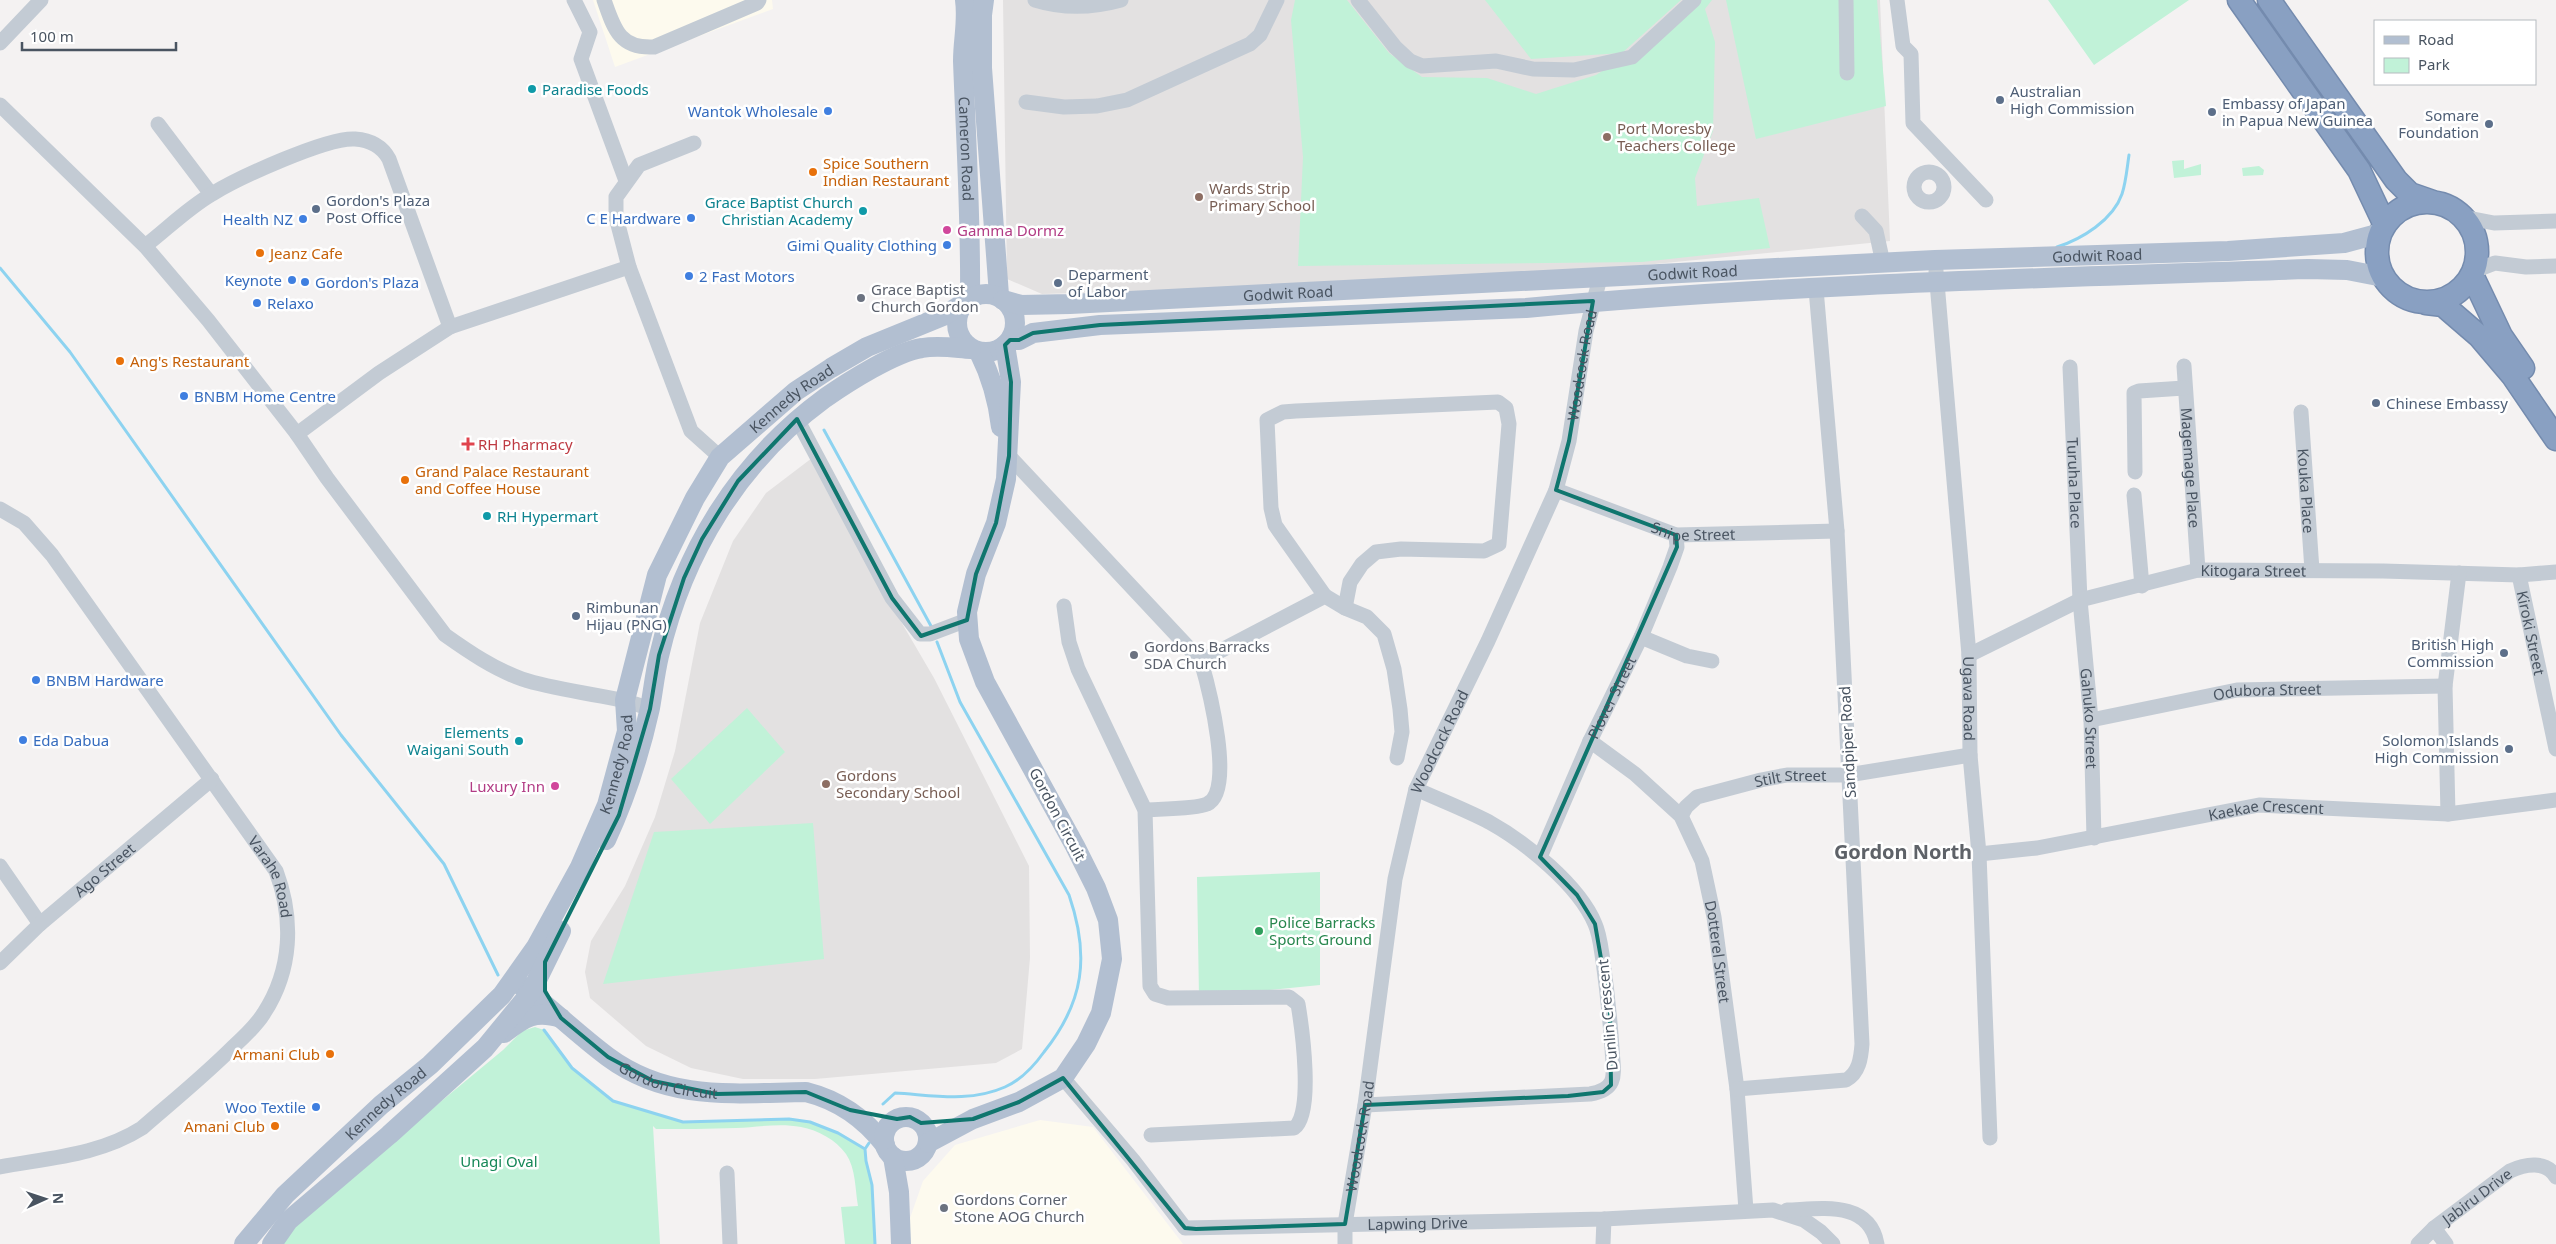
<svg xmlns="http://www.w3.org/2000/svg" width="2556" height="1244" viewBox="0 0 2556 1244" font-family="'Noto Sans',sans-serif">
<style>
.commercial{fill:#fdfaee}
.education{fill:#e3e1e1}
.green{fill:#c1f2d8}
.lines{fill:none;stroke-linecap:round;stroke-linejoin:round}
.stream{stroke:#8dd3f0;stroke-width:3}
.highway-casing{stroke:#748bae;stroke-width:25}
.minor{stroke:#c3cbd4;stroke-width:15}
.major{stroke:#b2bfd1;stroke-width:20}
.highway{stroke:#89a0c2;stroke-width:22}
.marked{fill:none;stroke:#0f766e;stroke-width:4;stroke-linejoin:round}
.culture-dot{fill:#0f9aa8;stroke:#fff;stroke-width:2}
.service-dot{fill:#5c6f8a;stroke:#fff;stroke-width:2}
.shop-dot{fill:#3f7fe0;stroke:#fff;stroke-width:2}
.education-dot{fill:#8d6e63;stroke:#fff;stroke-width:2}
.food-dot{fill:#e8710a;stroke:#fff;stroke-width:2}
.hotel-dot{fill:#d1479c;stroke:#fff;stroke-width:2}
.worship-dot{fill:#6b7280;stroke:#fff;stroke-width:2}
.health-dot{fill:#e0444e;stroke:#fff;stroke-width:2}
.leisure-dot{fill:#2e9e5b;stroke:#fff;stroke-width:2}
.labels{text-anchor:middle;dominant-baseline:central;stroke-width:5;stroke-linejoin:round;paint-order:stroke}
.culture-label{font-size:15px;fill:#0d838f;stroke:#fff;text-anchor:start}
.service-label{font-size:15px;fill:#4e5e75;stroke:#fff;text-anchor:start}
.shop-label{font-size:15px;fill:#366cbe;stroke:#fff;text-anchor:end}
.education-label{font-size:15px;fill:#785e54;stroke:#fff;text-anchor:start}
.street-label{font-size:15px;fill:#495461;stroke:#fff}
.food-label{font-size:15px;fill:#c56008;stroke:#fff;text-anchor:start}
.hotel-label{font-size:15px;fill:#b23c85;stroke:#fff;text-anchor:start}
.worship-label{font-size:15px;fill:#5b616d;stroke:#fff;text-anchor:start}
.health-label{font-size:15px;fill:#be3a42;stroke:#fff;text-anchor:start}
.leisure-label{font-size:15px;fill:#27864d;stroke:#fff;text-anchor:start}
.park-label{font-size:15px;fill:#158757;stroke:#fff}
.district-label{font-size:20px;font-weight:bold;fill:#5e6268;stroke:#fff}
</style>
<rect width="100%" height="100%" fill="#f4f2f2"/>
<!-- commercial -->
<path class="commercial" d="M 593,0 L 772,0 L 773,9 L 615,67 Z
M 1040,1120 L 1093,1127 L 1183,1244 L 910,1244 L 909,1221 L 923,1181 L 955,1145 Z"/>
<!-- education -->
<path class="education" d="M 1003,0 L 1880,0 L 1890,241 L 1481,281 L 1042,294 L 1007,279 Z
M 812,458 L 862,555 L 934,678 L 1029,866 L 1030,958 L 1022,1049 L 996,1063 L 815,1079 L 743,1079 L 691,1068 L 646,1046 L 590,998 L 585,972 L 591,941 L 625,886 L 655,817 L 675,751 L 700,623 L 733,541 L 766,493 Z"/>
<!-- green -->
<path class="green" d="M 1295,0 L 1347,0 L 1389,53 L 1422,77 L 1487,78 L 1536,94 L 1596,75 L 1683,19 L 1697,0 L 1712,0 L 1705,9 L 1715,42 L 1713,131 L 1695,178 L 1697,206 L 1759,198 L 1770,248 L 1642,262 L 1298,266 L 1303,157 L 1291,20 Z
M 1485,0 L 1681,0 L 1622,53 L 1531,59 Z
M 1726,0 L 1877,0 L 1886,106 L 1756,139 Z
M 2048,0 L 2189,0 L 2094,65 Z
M 2184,160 L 2184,169 L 2201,164 L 2201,175 L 2174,178 L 2172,161 Z
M 2259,166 L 2264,170 L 2263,175 L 2243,176 L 2242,168 Z
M 747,708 L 785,752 L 710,824 L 671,779 Z
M 813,823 L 824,959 L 603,984 L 654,832 Z
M 1320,872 L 1320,985 L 1199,997 L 1197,877 Z
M 535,1027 L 544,1030 L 572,1068 L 613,1101 L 683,1122 L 789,1119 L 810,1122 L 838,1133 L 865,1149 L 866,1161 L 872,1185 L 875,1244 L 845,1244 L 841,1207 L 858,1206 C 855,1189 856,1169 846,1154 C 836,1140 818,1130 801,1127 C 780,1123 757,1127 736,1128 C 709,1129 682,1129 656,1129 L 653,1126 L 660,1244 L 281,1244 L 302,1211 L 386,1147 L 503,1050 L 522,1031 Z"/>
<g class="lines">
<!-- stream -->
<path class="stream" d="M 2057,247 C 2082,239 2113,220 2122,194 C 2126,182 2127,168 2129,155
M 0,268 L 70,352 L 341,735 L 444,864 L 498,975
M 824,430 L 931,626
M 544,1030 L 572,1068 L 613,1101 L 683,1122 L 789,1119 L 810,1122 L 838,1133 L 865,1149 L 866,1161 L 872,1185 L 875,1244
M 883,1104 L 895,1093 C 932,1095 969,1103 1005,1087 C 1021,1080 1034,1066 1044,1052 C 1084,1002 1090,956 1069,895 L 960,702 L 937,642
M 865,1149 L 869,1143"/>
<!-- highway casing -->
<g class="highway-casing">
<path id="highway" d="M 2239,0 L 2359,170 L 2385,225
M 2269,0 L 2396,180 L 2410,194 L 2433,202
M2377 252a50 50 0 1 1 100 0a50 50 0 1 1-100 0Z
M 2472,275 L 2501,336 L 2523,368
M 2426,303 L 2443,305 L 2479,336 L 2513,376 L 2556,439"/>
</g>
<!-- minor -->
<g class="minor">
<path d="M 574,0 L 590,32 L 581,59 L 626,181"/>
<path d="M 604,0 C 614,28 619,49 654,47 L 757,3 L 759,0"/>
<path d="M 1035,0 C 1064,9 1092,8 1121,0"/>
<path d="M 1358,0 L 1395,47 L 1410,61 L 1422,66 L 1496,61 L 1533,69 L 1574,70 L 1632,57 L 1694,0"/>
<path d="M 1846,0 L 1847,73"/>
<path d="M 1897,0 L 1903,46 L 1911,54 L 1913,123 L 1986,200"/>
<path d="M 0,43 L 41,0"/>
<path d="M 1026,102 L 1064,107 L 1097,106 L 1127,100 L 1250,44 L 1260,35 L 1277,0"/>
<path d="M 0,105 L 145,246 L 208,320 L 297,434 L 327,478 L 445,635 C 469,652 494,669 522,679 C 564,693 608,693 650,709"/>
<path d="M 158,124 L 211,194"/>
<path d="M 694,143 L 639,165 L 616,197 L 616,217 L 629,267 L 691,431 L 720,457"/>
<circle cx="1929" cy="187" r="15"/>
<path d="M 1862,216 L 1876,231 L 1883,263"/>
<path d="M 2463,217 L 2494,223 L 2556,221"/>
<path d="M 145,246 C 167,229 188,208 212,194 C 238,178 327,137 355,139 C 369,140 382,146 389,159 L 450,327"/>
<path id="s1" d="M 1936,271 L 1969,655 L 1970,755 L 1979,854 L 1990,1138"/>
<path d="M 2474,271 L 2495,263 L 2526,267 L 2556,266"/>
<path id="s2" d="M 2184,366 L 2198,570"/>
<path id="s3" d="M 2070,367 L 2080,600 L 2091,720 L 2094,838"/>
<path id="s4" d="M 2301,412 L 2312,570"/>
<path d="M 797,419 L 892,598 L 920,634 L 930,634 L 967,620"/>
<path d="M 297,434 L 379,373 L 450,327 L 629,267"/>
<path d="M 1009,456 L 1201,661 C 1208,685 1236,792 1207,804 C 1196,809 1159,809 1145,810"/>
<path d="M 2135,472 L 2134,393 L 2139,391 L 2184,388"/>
<path id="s5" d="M 1556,490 L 1676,535 L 1837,531"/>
<path d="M 2134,495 L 2142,586"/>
<path id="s6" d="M 0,509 L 24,523 L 52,555 L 276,871 C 294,919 292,970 264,1013 C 256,1026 244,1037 233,1047 C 204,1076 173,1101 142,1128 C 100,1155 48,1158 0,1167"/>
<path id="s7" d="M 2519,575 L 2556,749"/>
<path d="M 1325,596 L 1275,525 L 1271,508 L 1267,420 L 1283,412 L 1296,411 L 1498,402 L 1506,408 L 1509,424 L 1499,544 L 1484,551 L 1401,549 L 1376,552 L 1362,564 L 1350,582 L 1345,608"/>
<path d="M 1064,606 L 1069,642 L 1078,669 L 1145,810 L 1150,986 L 1155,994 L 1168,998 L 1289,997 L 1298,1004 C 1302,1028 1314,1115 1294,1128 L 1151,1135"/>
<path d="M 1641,637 L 1687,656 L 1712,661"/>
<path id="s8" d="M 1969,655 L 2080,600 L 2198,570 L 2383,571 L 2519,575 L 2556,572"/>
<path d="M 1201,661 L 1325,596 L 1345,608 L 1367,617 L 1384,634 L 1394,669 L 1400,709 L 1402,732 L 1397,758"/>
<path id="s9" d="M 2091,720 L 2237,690 L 2445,686"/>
<path id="s10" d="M 1590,741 L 1635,774 L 1681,816 L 1702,861 L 1714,917 L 1737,1089 L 1746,1210"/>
<path d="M 2448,814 L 2445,686 L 2459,573"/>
<path id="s11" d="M 1681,816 L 1686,807 L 1697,797 L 1761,780 L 1787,775 L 1848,775 L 1970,755"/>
<path id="s12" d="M 1979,854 L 2037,848 L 2259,805 L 2448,814 L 2556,800"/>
<path id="s13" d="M 1540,857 L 1590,741 L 1641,637 L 1670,567 L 1677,547 L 1676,535"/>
<path d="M 0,866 L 40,924"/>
<path id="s14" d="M 0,963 L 40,924 L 212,779"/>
<path id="s15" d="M 1063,1078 L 1133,1160 L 1185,1228 L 1604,1219 L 1773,1210 L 1804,1220 L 1821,1232 L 1833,1244"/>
<path d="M 1737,1089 L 1846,1080 C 1859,1073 1861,1058 1862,1044 L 1837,531 L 1816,289"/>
<path d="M 1365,1105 L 1590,1094 C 1620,1089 1613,1072 1612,1048 C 1610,1019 1607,990 1603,961 C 1601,949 1600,935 1595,924 C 1579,885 1525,842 1489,822 C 1466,810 1440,800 1416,789"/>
<path d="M 727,1173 L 730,1244"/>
<path d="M 1787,1210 C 1821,1209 1869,1200 1877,1244"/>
<path d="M 2434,1228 L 2446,1244"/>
<path id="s16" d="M 1345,1244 L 1345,1224 L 1365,1105 L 1395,879 L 1416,789 L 1488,641 L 1556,490 L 1569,441 L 1586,331 L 1600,278"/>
<path d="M 1603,1244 L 1604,1219"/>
<path id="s17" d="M 2418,1244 L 2434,1228 L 2510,1171 C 2525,1164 2546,1160 2556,1177"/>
</g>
<!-- major -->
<g class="major">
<path id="s18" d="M 965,0 C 968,21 963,40 963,61 C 966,140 971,219 970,298"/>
<path d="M 984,0 L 982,15 L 982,68 L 999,295"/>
<circle cx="986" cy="323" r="29"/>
<path id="s19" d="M 1003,300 L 1021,305 L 1070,304 L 1935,260 L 2228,251 L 2344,243 L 2381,233"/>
<path d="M 1010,340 L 1019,340 L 1033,333 L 1100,325 L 1526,308 C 1785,284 2047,278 2308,269 L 2347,270 L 2383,277"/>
<path d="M 979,352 C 991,376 998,400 1001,427"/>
<path d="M 606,840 C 625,799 640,753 650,708 C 653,691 655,673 659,656 C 683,552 739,461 825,398 C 848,382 895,352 922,348 C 939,345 955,348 971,349"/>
<path id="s20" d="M 519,984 C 550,1007 577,1034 608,1057 C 669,1102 735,1093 806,1092 C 838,1100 865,1119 885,1145"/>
<path d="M 504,1033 C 525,1017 535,1010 561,1018"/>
<circle cx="906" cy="1139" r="22"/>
<path d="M 928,1143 L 973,1119 L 1019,1102 L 1063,1078 L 1086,1044 L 1101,1013 L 1112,959 L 1108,920 L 1096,888 L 1075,846 L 985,682 L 969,639 L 967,612 L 976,574 L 996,523 L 1006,479 L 1011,382 L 1005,345"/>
<path d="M 893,1157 L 899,1192 L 901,1244"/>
<path id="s21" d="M 244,1244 L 285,1195 L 381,1105 L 430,1065 L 502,995 L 536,947 L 580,867 L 607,805 L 627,731 L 625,700 L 657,575 L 695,498 L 720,457 L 796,391 L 831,368 L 867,347 L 943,316 L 964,303"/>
<path d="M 272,1244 L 288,1221 L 389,1135 L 485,1048 L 531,992 L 561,931"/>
</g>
<!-- highway -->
<use href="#highway" class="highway"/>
</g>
<!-- marked area -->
<path class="marked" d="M 1593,301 L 1569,441 L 1556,490 L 1676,535 L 1677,547 L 1540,857 L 1577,895 L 1595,924 L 1610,1010 L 1611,1085 L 1603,1092 L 1568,1096 L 1365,1105 L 1345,1224 L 1196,1229 L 1185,1228 L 1063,1078 L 1019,1102 L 973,1119 L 921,1123 L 910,1117 L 897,1119 L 850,1110 L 806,1092 L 716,1094 L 653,1081 L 608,1057 L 561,1018 L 545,991 L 545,962 L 619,815 L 650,709 L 659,655 L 684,578 L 702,539 L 738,481 L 797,419 L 892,598 L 921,636 L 967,620 L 976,574 L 996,523 L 1009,456 L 1011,382 L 1005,345 L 1010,340 L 1019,340 L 1033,333 L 1100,325 Z"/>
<!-- markers -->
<g class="culture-dot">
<circle cx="532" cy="89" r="5"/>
<circle cx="863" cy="211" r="5"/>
<circle cx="487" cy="516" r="5"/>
<circle cx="519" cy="741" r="5"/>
</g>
<g class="service-dot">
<circle cx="2000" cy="100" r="5"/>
<circle cx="2212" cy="112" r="5"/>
<circle cx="2489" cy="124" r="5"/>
<circle cx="316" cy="209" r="5"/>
<circle cx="1058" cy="283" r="5"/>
<circle cx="2376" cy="403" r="5"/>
<circle cx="576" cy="616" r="5"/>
<circle cx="2504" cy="653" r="5"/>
<circle cx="2509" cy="749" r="5"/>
</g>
<g class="shop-dot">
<circle cx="828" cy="111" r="5"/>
<circle cx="691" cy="218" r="5"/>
<circle cx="303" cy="219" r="5"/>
<circle cx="947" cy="245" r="5"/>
<circle cx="689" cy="276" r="5"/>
<circle cx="292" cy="280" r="5"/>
<circle cx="305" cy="282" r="5"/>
<circle cx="257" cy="303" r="5"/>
<circle cx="184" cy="396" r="5"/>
<circle cx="36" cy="680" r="5"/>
<circle cx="23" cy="740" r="5"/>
<circle cx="316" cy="1107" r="5"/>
</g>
<g class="education-dot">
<circle cx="1607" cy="137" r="5"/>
<circle cx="1199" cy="197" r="5"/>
<circle cx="826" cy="784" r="5"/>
</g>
<g class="food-dot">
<circle cx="813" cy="172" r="5"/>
<circle cx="260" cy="253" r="5"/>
<circle cx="120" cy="361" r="5"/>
<circle cx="405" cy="480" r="5"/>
<circle cx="330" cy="1054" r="5"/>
<circle cx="275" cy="1126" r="5"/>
</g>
<g class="hotel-dot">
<circle cx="947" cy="230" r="5"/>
<circle cx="555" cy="786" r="5"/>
</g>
<g class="worship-dot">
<circle cx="861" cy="298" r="5"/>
<circle cx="1134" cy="655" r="5"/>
<circle cx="944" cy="1208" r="5"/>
</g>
<path class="health-dot" d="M465.5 436.5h5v5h5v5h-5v5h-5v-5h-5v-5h5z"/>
<circle class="leisure-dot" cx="1259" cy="931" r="5"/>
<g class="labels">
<!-- culture labels -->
<g class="culture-label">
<text x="542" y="89">Paradise Foods</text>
<text x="853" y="202" text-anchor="end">Grace Baptist Church<tspan x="853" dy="17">Christian Academy</tspan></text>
<text x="497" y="516">RH Hypermart</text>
<text x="509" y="732" text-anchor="end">Elements<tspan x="509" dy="17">Waigani South</tspan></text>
</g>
<!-- service labels -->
<g class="service-label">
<text x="2010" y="91">Australian<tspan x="2010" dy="17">High Commission</tspan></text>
<text x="2222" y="103">Embassy of Japan<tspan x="2222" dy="17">in Papua New Guinea</tspan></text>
<text x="2479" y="115" text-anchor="end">Somare<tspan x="2479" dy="17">Foundation</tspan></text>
<text x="326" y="200">Gordon's Plaza<tspan x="326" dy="17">Post Office</tspan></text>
<text x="1068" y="274">Deparment<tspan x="1068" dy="17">of Labor</tspan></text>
<text x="2386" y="403">Chinese Embassy</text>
<text x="586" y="607">Rimbunan<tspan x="586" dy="17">Hijau (PNG)</tspan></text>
<text x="2494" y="644" text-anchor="end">British High<tspan x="2494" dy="17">Commission</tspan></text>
<text x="2499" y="740" text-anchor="end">Solomon Islands<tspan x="2499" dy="17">High Commission</tspan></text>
</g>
<!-- shop labels -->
<g class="shop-label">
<text x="818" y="111">Wantok Wholesale</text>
<text x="681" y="218">C E Hardware</text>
<text x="293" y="219">Health NZ</text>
<text x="937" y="245">Gimi Quality Clothing</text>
<text x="699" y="276" text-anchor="start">2 Fast Motors</text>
<text x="282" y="280">Keynote</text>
<text x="315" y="282" text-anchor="start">Gordon's Plaza</text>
<text x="267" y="303" text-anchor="start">Relaxo</text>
<text x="194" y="396" text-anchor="start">BNBM Home Centre</text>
<text x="46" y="680" text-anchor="start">BNBM Hardware</text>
<text x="33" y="740" text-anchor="start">Eda Dabua</text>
<text x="306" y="1107">Woo Textile</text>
</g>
<!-- education labels -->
<g class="education-label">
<text x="1617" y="128">Port Moresby<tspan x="1617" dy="17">Teachers College</tspan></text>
<text x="1209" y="188">Wards Strip<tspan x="1209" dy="17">Primary School</tspan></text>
<text x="836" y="775">Gordons<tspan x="836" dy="17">Secondary School</tspan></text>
</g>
<!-- street labels -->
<g class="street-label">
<text stroke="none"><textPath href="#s18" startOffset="149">Cameron Road</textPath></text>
<text stroke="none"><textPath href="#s19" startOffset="1096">Godwit Road</textPath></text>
<text stroke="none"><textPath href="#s19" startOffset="691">Godwit Road</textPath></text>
<text stroke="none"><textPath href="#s19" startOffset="286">Godwit Road</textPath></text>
<text stroke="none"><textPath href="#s16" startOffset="919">Woodcock Road</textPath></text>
<text stroke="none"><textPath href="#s21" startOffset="1040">Kennedy Road</textPath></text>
<text stroke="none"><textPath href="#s2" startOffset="102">Magemage Place</textPath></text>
<text stroke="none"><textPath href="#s3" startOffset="116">Turuha Place</textPath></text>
<text stroke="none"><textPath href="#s4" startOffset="79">Kouka Place</textPath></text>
<text stroke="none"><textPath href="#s5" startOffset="145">Snipe Street</textPath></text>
<text stroke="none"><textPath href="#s8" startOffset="301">Kitogara Street</textPath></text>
<text stroke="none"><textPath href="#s7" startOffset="59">Kiroki Street</textPath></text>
<text stroke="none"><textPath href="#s9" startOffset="179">Odubora Street</textPath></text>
<text stroke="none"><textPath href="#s13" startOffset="175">Plover Street</textPath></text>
<text stroke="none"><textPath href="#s1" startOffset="429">Ugava Road</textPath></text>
<text stroke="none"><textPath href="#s3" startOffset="352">Gahuko Street</textPath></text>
<text stroke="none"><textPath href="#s16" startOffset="514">Woodcock Road</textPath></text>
<text transform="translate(1847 742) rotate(-93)">Sandpiper Road</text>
<text stroke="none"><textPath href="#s21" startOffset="619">Kennedy Road</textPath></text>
<text stroke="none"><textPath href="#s11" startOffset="121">Stilt Street</textPath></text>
<text stroke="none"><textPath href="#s12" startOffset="291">Kaekae Crescent</textPath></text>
<text transform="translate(1058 814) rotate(62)">Gordon Circuit</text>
<text stroke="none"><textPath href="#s14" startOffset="140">Ago Street</textPath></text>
<text stroke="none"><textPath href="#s6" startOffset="461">Varahe Road</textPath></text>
<text stroke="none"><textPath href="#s10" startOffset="260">Dotterel Street</textPath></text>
<text transform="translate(1607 1015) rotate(-95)">Dunlin Crescent</text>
<text stroke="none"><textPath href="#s20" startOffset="181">Gordon Circuit</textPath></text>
<text stroke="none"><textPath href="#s21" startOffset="200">Kennedy Road</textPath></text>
<text stroke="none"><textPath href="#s16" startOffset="109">Woodcock Road</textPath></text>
<text stroke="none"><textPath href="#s17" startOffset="76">Jabiru Drive</textPath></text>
<text stroke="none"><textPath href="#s15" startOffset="426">Lapwing Drive</textPath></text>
</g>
<!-- food labels -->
<g class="food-label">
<text x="823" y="163">Spice Southern<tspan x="823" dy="17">Indian Restaurant</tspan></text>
<text x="270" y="253">Jeanz Cafe</text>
<text x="130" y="361">Ang's Restaurant</text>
<text x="415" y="471">Grand Palace Restaurant<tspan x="415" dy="17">and Coffee House</tspan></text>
<text x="320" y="1054" text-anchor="end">Armani Club</text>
<text x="265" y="1126" text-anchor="end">Amani Club</text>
</g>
<!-- hotel labels -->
<g class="hotel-label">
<text x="957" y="230">Gamma Dormz</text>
<text x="545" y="786" text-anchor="end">Luxury Inn</text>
</g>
<!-- worship labels -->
<g class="worship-label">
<text x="871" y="289">Grace Baptist<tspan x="871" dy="17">Church Gordon</tspan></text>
<text x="1144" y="646">Gordons Barracks<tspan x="1144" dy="17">SDA Church</tspan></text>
<text x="954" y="1199">Gordons Corner<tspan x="954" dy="17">Stone AOG Church</tspan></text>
</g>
<!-- health labels -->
<g class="health-label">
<text x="478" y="444">RH Pharmacy</text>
</g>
<!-- leisure labels -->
<g class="leisure-label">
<text x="1269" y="922">Police Barracks<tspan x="1269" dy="17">Sports Ground</tspan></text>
</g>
<!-- park labels -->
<g class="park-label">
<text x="499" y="1161">Unagi Oval</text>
</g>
<!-- district labels -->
<g class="district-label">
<text x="1903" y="851">Gordon North</text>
</g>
</g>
<!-- legend -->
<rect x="2374" y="20" width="162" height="65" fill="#ffffff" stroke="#b6bbc0"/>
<rect x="2384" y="36" width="25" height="8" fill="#b2bfd1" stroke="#b6bbc0"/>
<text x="2418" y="45" font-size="15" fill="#495461">Road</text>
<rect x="2384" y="58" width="25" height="15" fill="#c1f2d8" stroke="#b6bbc0"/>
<text x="2418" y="70" font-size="15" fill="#495461">Park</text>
<!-- north arrow -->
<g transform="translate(45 1199) rotate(87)" stroke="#ffffff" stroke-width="4" paint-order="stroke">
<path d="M0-4L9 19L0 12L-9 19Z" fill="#495461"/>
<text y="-8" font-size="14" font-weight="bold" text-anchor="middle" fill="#495461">N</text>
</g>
<!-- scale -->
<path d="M22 42v8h154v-8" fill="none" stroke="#495461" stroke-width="2.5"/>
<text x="30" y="42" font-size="15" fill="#495461" stroke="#ffffff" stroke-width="4" paint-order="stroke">100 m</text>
</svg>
